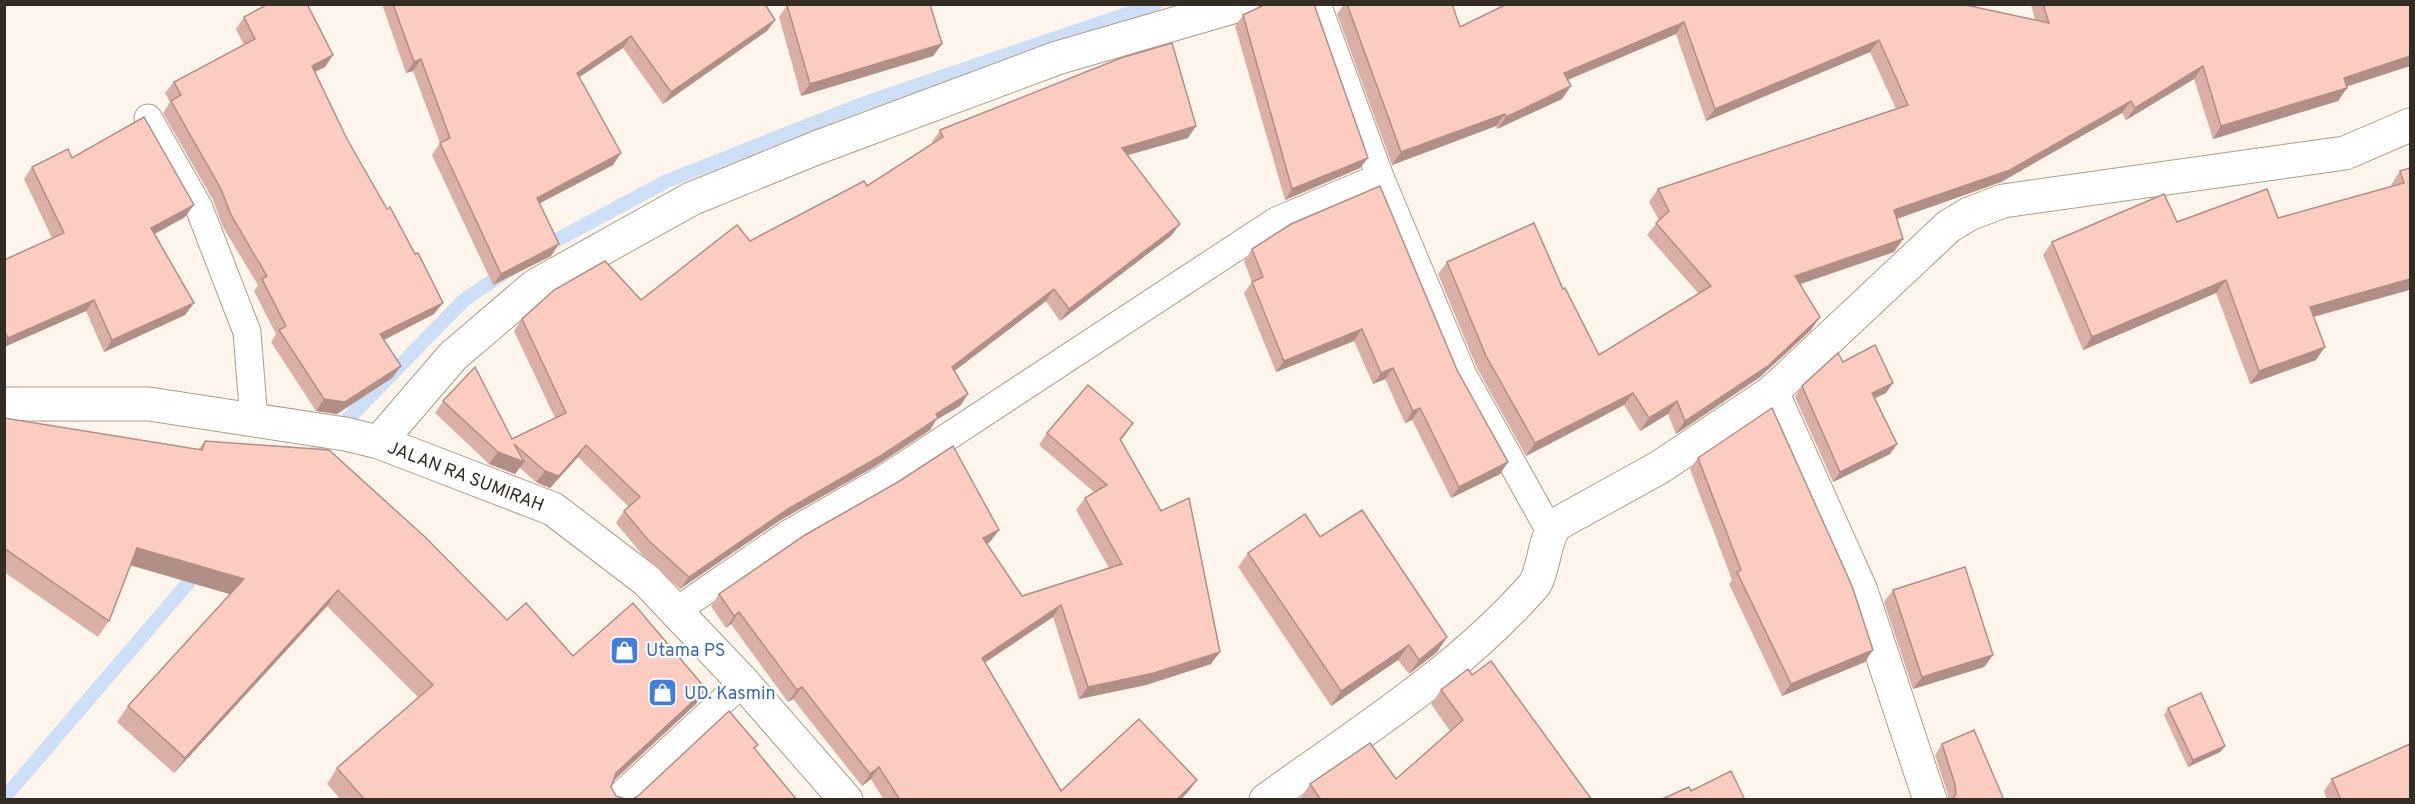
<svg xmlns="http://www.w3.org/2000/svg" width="2415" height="804" viewBox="0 0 2415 804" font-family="Overpass,sans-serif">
<rect width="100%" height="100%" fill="#fdf5ec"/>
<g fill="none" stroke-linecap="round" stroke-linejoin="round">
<g stroke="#cddef7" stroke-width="14">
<path d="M540,249L667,181L865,103L1156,4"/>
<path d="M306,462L464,300L507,271"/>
<path d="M4,798L200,569"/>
</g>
<defs>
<g id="lane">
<path d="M1317,4L1380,177L1463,375L1551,533"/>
<path d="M148,118L199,208L247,332L254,421"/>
<path d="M676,611L788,534L882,480L1276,221L1380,177"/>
<path d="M616,800L743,682"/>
</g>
<g id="street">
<path d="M1772,392L1861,591L1930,800"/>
<path d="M379,442L453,356L535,286L691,199L816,148L1057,58L1243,4"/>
<path d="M1266,800C1360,732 1458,672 1535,584C1545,566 1544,537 1557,524L1660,467L1772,392L1949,226L1969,214L2003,201L2345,153L2410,125"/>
</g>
<path id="secondary" d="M4,404H149L345,434L379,442L553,509L646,580L743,682L846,800"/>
</defs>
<use href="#lane" stroke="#ae9d88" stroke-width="29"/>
<use href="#street" stroke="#ae9d88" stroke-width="35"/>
<use href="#secondary" stroke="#ae9d88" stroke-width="35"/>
<use href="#lane" stroke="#fff" stroke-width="27"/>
<use href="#street" stroke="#fff" stroke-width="33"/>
<use href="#secondary" stroke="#fff" stroke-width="33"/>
</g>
<g fill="#daafa5">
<path d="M382,4H765L775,20L767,31L663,104L623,48L579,77L613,165L539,203L551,256L493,285L432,155L440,143L413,71L406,73Z"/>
<path d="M1344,4H1452L1460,27L1507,4L2035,20L2031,4H2410V66L2346,87L2338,101L2213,139L2194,79L2126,120L2122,113L2001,182L1897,219L1903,239L1894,252L1799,284L1811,330L1760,377L1676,434L1668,414L1640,431L1624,405L1526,456L1477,368L1438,274L1447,262L1563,289L1599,355L1699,294L1647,235L1659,220L1649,202L1658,189L1896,109L1870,52L1706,121L1676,34L1568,80L1562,99L1497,129L1496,126L1392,165L1337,14Z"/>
<path d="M787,5L942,44L933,56L801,96L779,17Z"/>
<path d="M1243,15L1368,158L1360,168L1285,200L1235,26Z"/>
<path d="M244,17L333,55L325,67L315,72L347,139L434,314L384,340L392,378L337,414L316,411L271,342L276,334L254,291L258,285L223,227L213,200L163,113L170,102L165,93L174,82L244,45L236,29Z"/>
<path d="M940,130L1188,138L1128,155L1171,236L1060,321L1046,301L954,371L968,394L960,406L936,420L930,430L874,467L779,521L680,589L641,553L616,523L624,511L629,507L578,457L550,488L536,482L520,468L515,474L489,464L435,413L443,401L512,439L555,418L514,331L522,319L641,300L750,241L867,186L933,143L932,142Z"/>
<path d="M72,158L185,217L155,234L194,303L185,315L104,352L86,311L4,347V260L52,238L24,179L32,167Z"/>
<path d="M2410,168L2409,290L2314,317L2316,360L2250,384L2216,293L2083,350L2043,255L2052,242L2177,222L2278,218L2392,186L2391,185L2400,171Z"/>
<path d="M1252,249L1457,370L1508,462L1500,474L1451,498L1412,420L1405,423L1385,379L1373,384L1354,341L1276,372L1244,293L1252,282L1244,261Z"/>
<path d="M1843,362L1886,393L1875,398L1897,444L1890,454L1833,482L1795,397L1802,386Z"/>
<path d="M4,418L198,450L205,441L507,620L573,656L706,689L695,705L614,781L611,787L616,796L628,800H341L327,784L337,768L418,697L327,606L174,773L117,722L128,706L230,594L131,565L109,621L98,637L4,572Z"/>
<path d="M1133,423L1120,440L1211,664L1146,685L1079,699L1053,617L985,663L1061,791L1188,792L1180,800H884L871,779L862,786L793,699L788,702L731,624L726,628L711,606L719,594L990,542L987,544L1022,596L1109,568L1076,510L1085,498L1094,492L1039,445L1047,433Z"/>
<path d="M1698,458L1865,662L1782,696L1729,584L1732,580L1690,469Z"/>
<path d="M1320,537L1447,637L1437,652L1409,674L1398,660L1331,706L1238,567L1248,553Z"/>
<path d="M1893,590L1993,655L1984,667L1913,689L1884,602Z"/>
<path d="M1472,675L1592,800H1301L1300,799L1310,784L1396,779L1450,731L1431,704L1441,690Z"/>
<path d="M2168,708L2225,746L2220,752L2188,767L2164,715Z"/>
<path d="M1942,744L2004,800H1948V795L1935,755Z"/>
<path d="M2332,779L2410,800H2327L2324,791Z"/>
</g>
<g fill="#b18f86">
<path d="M775,20L767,31L663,104L671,92Z"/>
<path d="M1684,22L1676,34L1555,85L1564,73Z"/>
<path d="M631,36L623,48L569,84L577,73Z"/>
<path d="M1879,40L1870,52L1706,121L1715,109Z"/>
<path d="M942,44L933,56L801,96L810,84Z"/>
<path d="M333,55L325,67L304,77L312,66Z"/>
<path d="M2410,56V66L2335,90L2344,78Z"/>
<path d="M421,59L413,71L406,73L414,62Z"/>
<path d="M2203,66L2194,79L2126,120L2135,108Z"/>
<path d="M1571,86L1562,99L1497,129L1506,117Z"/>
<path d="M2347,88L2338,101L2213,139L2221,126Z"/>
<path d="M2131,101L2122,113L2001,182L1885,223L1894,210Z"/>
<path d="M1505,114L1496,126L1392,165L1401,152Z"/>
<path d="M1196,126L1188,138L1114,159L1122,148Z"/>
<path d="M621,153L613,165L529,209L537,198Z"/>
<path d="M1368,158L1360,168L1285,200L1292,189Z"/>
<path d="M194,205L185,217L143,240L151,228Z"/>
<path d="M1180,224L1171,236L1060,321L1069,309Z"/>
<path d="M1903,239L1894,252L1786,289L1795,276Z"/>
<path d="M559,244L551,256L493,285L501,274Z"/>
<path d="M2410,279V288L2409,290L2301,320L2310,307Z"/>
<path d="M2226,280L2216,293L2083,350L2092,337Z"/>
<path d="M1054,289L1046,301L944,379L952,367Z"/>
<path d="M94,300L86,311L4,347V343L8,338Z"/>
<path d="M194,303L185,315L104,352L112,340Z"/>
<path d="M443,303L434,314L372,346L380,334Z"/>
<path d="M1820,317L1811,330L1760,377L1676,434L1685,421Z"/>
<path d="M1362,329L1354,341L1276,372L1284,361Z"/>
<path d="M2325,347L2316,360L2250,384L2259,371Z"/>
<path d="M401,366L392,378L337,414L316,411L324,399Z"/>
<path d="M1393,368L1385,379L1373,384L1381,373Z"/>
<path d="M1893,383L1886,393L1865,403L1872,393Z"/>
<path d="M1633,393L1624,405L1526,456L1535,443Z"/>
<path d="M968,394L960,406L936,420L930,430L874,467L779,521L680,589L689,577L788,509L936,414Z"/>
<path d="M1677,401L1668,414L1640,431L1649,418Z"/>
<path d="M1420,408L1412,420L1405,423L1413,411Z"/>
<path d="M1133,423L1125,435L1111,451L1120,439Z"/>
<path d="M1897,444L1890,454L1833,482L1840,472Z"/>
<path d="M586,445L578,457L550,488L536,482L545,471Z"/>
<path d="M498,452L524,462L515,474L489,464Z"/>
<path d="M1508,462L1500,474L1451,498L1459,487Z"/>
<path d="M999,530L990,542L974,550L983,538Z"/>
<path d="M137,548L244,579L233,595L126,564Z"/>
<path d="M338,590L327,606L174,773L185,758Z"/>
<path d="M1061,605L1053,617L973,670L982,658Z"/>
<path d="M739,612L731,624L726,628L734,616Z"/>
<path d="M1447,637L1437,652L1409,674L1419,660Z"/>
<path d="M1409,645L1398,660L1331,706L1341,691Z"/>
<path d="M1873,650L1865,662L1782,696L1791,684Z"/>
<path d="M1220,652L1211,664L1146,685L1079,699L1088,687Z"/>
<path d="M1993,655L1984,667L1913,689L1922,677Z"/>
<path d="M802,687L793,699L788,702L797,690Z"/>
<path d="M706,689L695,705L605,788L616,773Z"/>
<path d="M2225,746L2220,752L2188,767L2193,760Z"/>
<path d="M879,767L871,779L862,786L870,774Z"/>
<path d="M1197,780L1188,792L1180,800H1176Z"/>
</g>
<g fill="#fdccc0" stroke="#b18f86" stroke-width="1.5">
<path d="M268,4H307L333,55L312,66L347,139L387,209L390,207L415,254L418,253L443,303L380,334L401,366L345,402L324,399L279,330L286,326L262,279L267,276L231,215L221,189L171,101L181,95L174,82L255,39L244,17Z"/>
<path d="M393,4H765L775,20L671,92L631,36L577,73L621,153L537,198L559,244L501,274L440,143L450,138L421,59L414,62Z"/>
<path d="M789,4H930L942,44L810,84L787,5Z"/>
<path d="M1266,4H1314L1368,158L1292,189L1243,15Z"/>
<path d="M1347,4H1452L1460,27L1507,4H1961L2049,23L2043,4H2410V56L2344,78L2347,88L2221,126L2203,66L2135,108L2131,101L2010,170L1894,210L1903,239L1795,276L1820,317L1769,365L1685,421L1677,401L1649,418L1633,393L1535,443L1486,356L1447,262L1534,223L1563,289L1565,288L1599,355L1711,286L1656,223L1669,211L1658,189L1908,105L1879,40L1715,109L1684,22L1564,73L1571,86L1506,117L1505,114L1401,152Z"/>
<path d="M1172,43L1196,126L1122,148L1180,224L1069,309L1054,289L952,367L968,394L936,414L938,418L882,455L788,509L689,577L649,541L624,511L640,497L586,445L559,476L545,471L514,444L524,462L498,452L443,401L475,367L512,439L566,413L522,319L554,290L605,261L641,300L737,225L750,241L864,181L867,186L943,137L940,130L1121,58Z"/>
<path d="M144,117L194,205L151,228L194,303L112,340L94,300L8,338L4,330V260L64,233L32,167L68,149L72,158Z"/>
<path d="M2410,168V279L2310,307L2325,347L2259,371L2226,280L2092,337L2052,242L2164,194L2177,222L2267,189L2278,218L2404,183L2400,171Z"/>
<path d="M1380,186L1457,370L1508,462L1459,487L1420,408L1413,411L1393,368L1381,373L1362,329L1284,361L1252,282L1263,277L1252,249L1291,224Z"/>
<path d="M1875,345L1893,383L1872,393L1897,444L1840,472L1802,386L1838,353L1843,362Z"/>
<path d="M1088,385L1133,423L1120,439L1161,511L1189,498L1220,652L1154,673L1088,687L1061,605L982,658L1061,791L1139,719L1197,780L1176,800H900L879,767L870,774L802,687L797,690L739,612L734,616L719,594L805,535L898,482L953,446L999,530L983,538L1022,596L1122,564L1085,498L1107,485L1047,433Z"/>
<path d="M1772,408L1852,586L1873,650L1791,684L1737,572L1741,570L1698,458Z"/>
<path d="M4,418L202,450L205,441L329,450L425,537L507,620L526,603L573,656L633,603L706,689L616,773L611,787L616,796L628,800H365L337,768L433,685L338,590L185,758L128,706L244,579L137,548L109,621L4,548Z"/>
<path d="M1362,510L1447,637L1419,660L1409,645L1341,691L1248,553L1305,514L1320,537Z"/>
<path d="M1965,567L1993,655L1922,677L1893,590Z"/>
<path d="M1491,661L1592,800H1321L1310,784L1370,743L1396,779L1463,720L1441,690L1468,669L1472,675Z"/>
<path d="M2201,693L2225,746L2193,760L2168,708Z"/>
<path d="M729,711L758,745L754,748L797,800H631L638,796Z"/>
<path d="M1974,730L2004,800H1952L1956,794L1955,784L1942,744Z"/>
<path d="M2410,744V800H2341L2332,779Z"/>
<path d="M1731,771L1745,800H1660L1689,787L1691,791Z"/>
</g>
<defs>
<symbol id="shop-square" viewBox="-11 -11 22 22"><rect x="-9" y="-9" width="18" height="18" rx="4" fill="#3f7fe0" stroke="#fff"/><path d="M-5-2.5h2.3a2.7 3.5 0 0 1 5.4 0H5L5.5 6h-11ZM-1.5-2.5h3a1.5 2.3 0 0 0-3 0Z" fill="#fff"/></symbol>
</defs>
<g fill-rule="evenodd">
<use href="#shop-square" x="608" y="634" width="33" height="33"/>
<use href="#shop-square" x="646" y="676" width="33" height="33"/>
</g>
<g text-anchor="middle" stroke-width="4.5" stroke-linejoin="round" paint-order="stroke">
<g font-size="18" fill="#332c23" stroke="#fff">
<text transform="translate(466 476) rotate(21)" y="6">JALAN RA SUMIRAH</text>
</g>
<g font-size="18" fill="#366cbe" stroke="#fff" text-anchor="start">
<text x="646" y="656">Utama PS</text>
<text x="684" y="699">UD. Kasmin</text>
</g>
</g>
<rect width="2415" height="804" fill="none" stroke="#332c23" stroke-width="12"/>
</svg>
